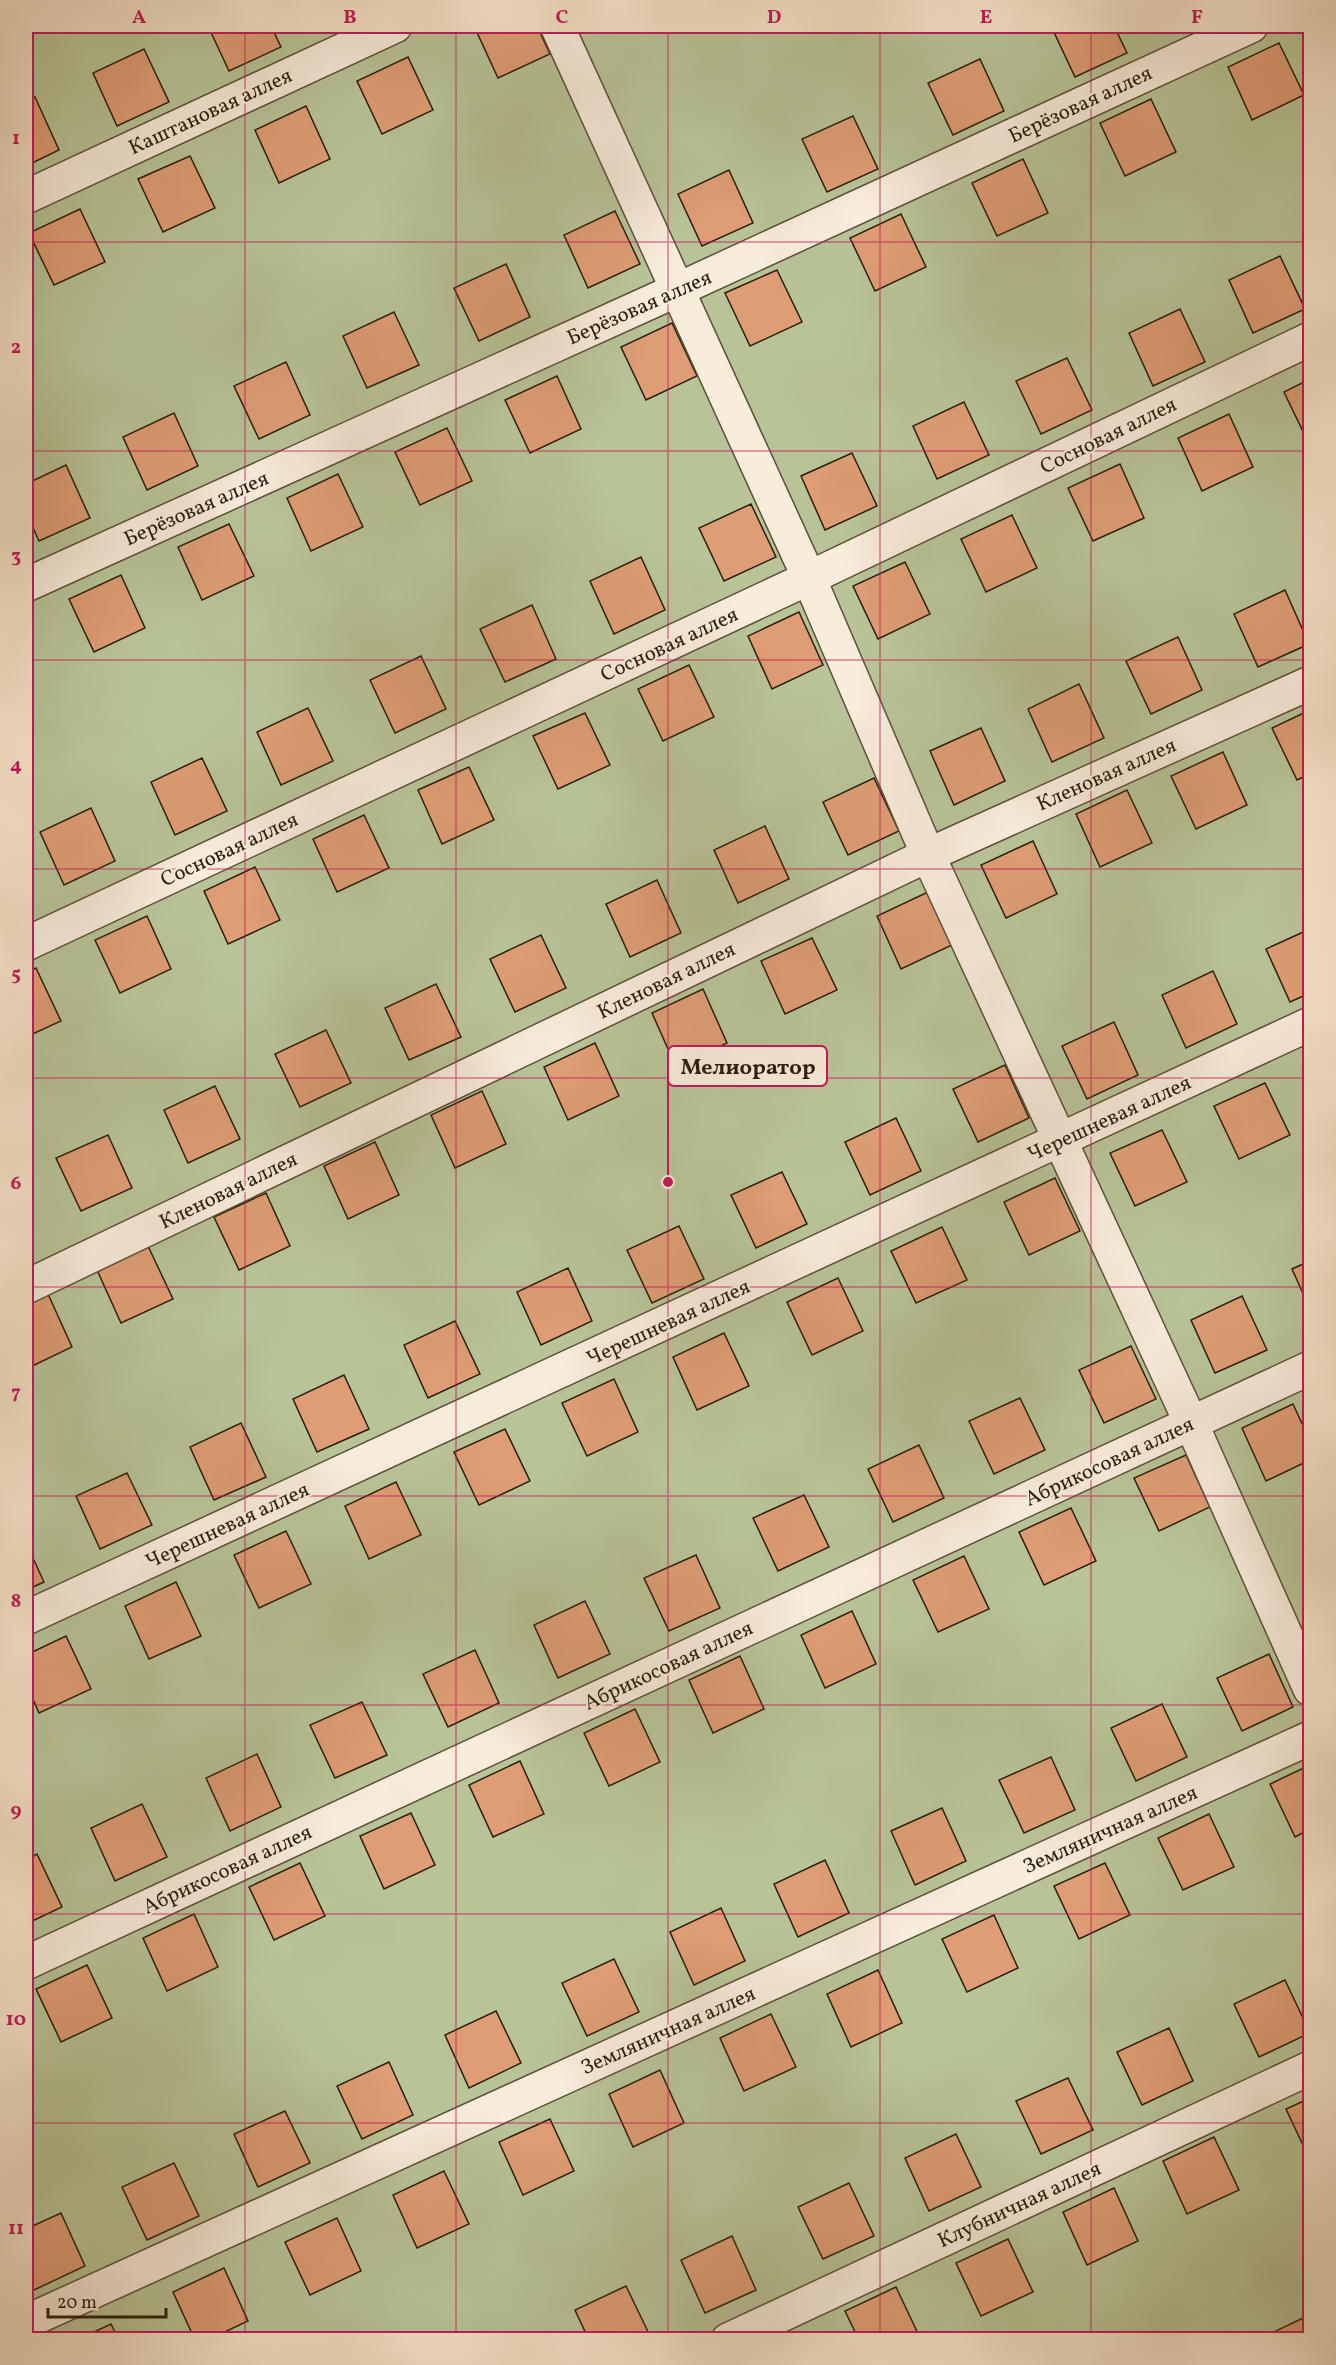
<svg xmlns="http://www.w3.org/2000/svg" width="1336" height="2365" viewBox="0 0 1336 2365" font-family="Vollkorn,serif">
<rect width="100%" height="100%" fill="#f5e2c8"/>
<filter id="stains"><feTurbulence type="fractalNoise" baseFrequency=".00333" numOctaves="4"/><feColorMatrix values="0 0 0 0 .2 0 0 0 0 .09 0 0 0 0 .02 0 0 0 .5 -.17"/></filter>
<radialGradient id="worn" r=".72"><stop offset=".6" stop-color="#630" stop-opacity="0"/><stop offset="1" stop-color="#630" stop-opacity=".3"/></radialGradient>
<rect fill="#b8c498" stroke="#717051" stroke-width="1.5" x="26" y="26" width="1284" height="2313"/>
<g fill="#de9d74" stroke="#2a1d0a" stroke-width="1.5">
<path d="M208,26H271L281,47L229,71Z"/>
<path d="M474,26H537L550,54L498,78Z"/>
<path d="M1051,26H1114L1127,53L1075,77Z"/>
<path d="M1279,43L1304,95L1252,120L1228,67Z"/>
<path d="M144,49L169,102L117,126L93,73Z"/>
<path d="M408,57L433,110L382,134L357,81Z"/>
<path d="M980,59L1004,111L953,135L928,83Z"/>
<path d="M35,97L59,150L26,166V101Z"/>
<path d="M1151,99L1176,152L1125,176L1100,123Z"/>
<path d="M306,106L330,159L279,183L255,130Z"/>
<path d="M853,116L878,169L827,192L802,139Z"/>
<path d="M190,156L215,208L163,232L138,179Z"/>
<path d="M1023,159L1048,213L997,236L972,183Z"/>
<path d="M729,170L753,223L702,246L678,194Z"/>
<path d="M80,209L105,262L54,285L29,233Z"/>
<path d="M615,211L640,264L588,288L564,235Z"/>
<path d="M901,214L926,267L875,291L850,238Z"/>
<path d="M1280,256L1305,309L1253,333L1229,280Z"/>
<path d="M506,264L530,317L479,341L454,288Z"/>
<path d="M777,270L802,322L750,346L725,293Z"/>
<path d="M1180,309L1205,362L1153,386L1129,333Z"/>
<path d="M394,312L419,365L367,388L343,336Z"/>
<path d="M672,323L697,376L646,400L621,347Z"/>
<path d="M1067,358L1092,410L1041,434L1016,381Z"/>
<path d="M286,362L310,415L259,439L234,386Z"/>
<path d="M557,376L581,429L530,453L505,400Z"/>
<path d="M1310,379V444H1309L1284,392Z"/>
<path d="M964,402L989,455L937,479L913,426Z"/>
<path d="M174,413L198,466L147,490L123,437Z"/>
<path d="M1229,414L1253,467L1202,491L1178,438Z"/>
<path d="M447,428L472,481L420,505L395,452Z"/>
<path d="M852,453L877,506L825,530L801,476Z"/>
<path d="M1120,464L1144,518L1093,541L1068,488Z"/>
<path d="M66,465L90,518L39,541L26,512V484Z"/>
<path d="M338,474L363,527L311,551L287,498Z"/>
<path d="M751,504L776,557L724,581L699,528Z"/>
<path d="M1012,515L1037,568L986,592L961,539Z"/>
<path d="M229,524L254,576L202,600L178,547Z"/>
<path d="M641,557L665,610L614,634L590,581Z"/>
<path d="M905,562L930,614L878,639L853,586Z"/>
<path d="M121,575L145,628L94,652L69,599Z"/>
<path d="M1285,590L1309,644L1258,667L1234,614Z"/>
<path d="M532,605L556,659L505,682L480,629Z"/>
<path d="M799,612L823,665L772,689L748,636Z"/>
<path d="M1178,637L1202,690L1151,714L1126,661Z"/>
<path d="M421,656L446,709L395,733L370,680Z"/>
<path d="M689,665L714,717L663,741L638,689Z"/>
<path d="M1079,684L1104,738L1052,762L1028,709Z"/>
<path d="M308,708L333,761L281,785L257,732Z"/>
<path d="M1310,710V774L1297,780L1272,728Z"/>
<path d="M585,713L610,765L558,789L533,736Z"/>
<path d="M981,728L1005,781L954,805L930,751Z"/>
<path d="M1223,752L1247,805L1196,829L1171,776Z"/>
<path d="M202,758L227,811L175,835L151,782Z"/>
<path d="M469,767L494,820L442,844L418,790Z"/>
<path d="M874,778L899,831L848,855L823,802Z"/>
<path d="M1127,790L1152,843L1100,867L1076,814Z"/>
<path d="M91,808L115,861L64,885L40,832Z"/>
<path d="M364,815L389,868L337,892L313,839Z"/>
<path d="M765,826L789,879L738,903L714,850Z"/>
<path d="M1033,841L1057,894L1006,918L981,865Z"/>
<path d="M255,867L280,920L228,944L204,891Z"/>
<path d="M657,880L681,933L630,957L606,904Z"/>
<path d="M928,892L952,945L901,969L877,916Z"/>
<path d="M147,916L171,969L120,993L95,940Z"/>
<path d="M1310,929V993L1290,1002L1266,949Z"/>
<path d="M541,935L566,988L515,1012L490,959Z"/>
<path d="M812,938L837,990L785,1014L761,961Z"/>
<path d="M36,968L61,1021L26,1037V973Z"/>
<path d="M1213,971L1237,1024L1186,1048L1162,995Z"/>
<path d="M436,984L461,1037L409,1060L385,1008Z"/>
<path d="M703,989L727,1043L676,1067L652,1013Z"/>
<path d="M1114,1022L1138,1075L1087,1099L1062,1046Z"/>
<path d="M326,1030L351,1083L300,1107L275,1054Z"/>
<path d="M595,1043L619,1096L568,1120L544,1067Z"/>
<path d="M1005,1065L1029,1118L978,1142L953,1089Z"/>
<path d="M1265,1083L1290,1135L1239,1159L1214,1106Z"/>
<path d="M215,1086L240,1139L188,1163L164,1110Z"/>
<path d="M482,1091L506,1144L455,1168L431,1115Z"/>
<path d="M896,1118L921,1171L870,1195L845,1142Z"/>
<path d="M1162,1130L1187,1182L1135,1206L1110,1153Z"/>
<path d="M108,1135L132,1188L81,1211L56,1158Z"/>
<path d="M375,1142L399,1195L348,1219L324,1166Z"/>
<path d="M782,1172L807,1224L756,1248L731,1195Z"/>
<path d="M1055,1178L1080,1231L1029,1255L1004,1202Z"/>
<path d="M266,1193L290,1246L239,1270L214,1217Z"/>
<path d="M679,1226L704,1279L652,1303L627,1250Z"/>
<path d="M942,1227L967,1280L916,1303L891,1251Z"/>
<path d="M148,1246L173,1299L121,1323L97,1270Z"/>
<path d="M1310,1261V1309L1292,1269Z"/>
<path d="M568,1268L592,1321L541,1345L517,1292Z"/>
<path d="M838,1278L863,1331L812,1355L787,1302Z"/>
<path d="M48,1294L72,1347L26,1369V1304Z"/>
<path d="M1242,1296L1267,1350L1215,1373L1191,1320Z"/>
<path d="M455,1321L480,1374L428,1398L404,1345Z"/>
<path d="M724,1333L749,1386L697,1410L673,1357Z"/>
<path d="M1131,1346L1156,1399L1104,1423L1079,1370Z"/>
<path d="M344,1375L369,1429L317,1452L293,1399Z"/>
<path d="M614,1379L638,1432L587,1456L562,1403Z"/>
<path d="M1020,1398L1045,1450L994,1474L969,1421Z"/>
<path d="M1293,1404L1310,1441V1460L1266,1481L1242,1428Z"/>
<path d="M241,1423L266,1477L214,1500L190,1447Z"/>
<path d="M505,1429L530,1481L479,1505L454,1452Z"/>
<path d="M919,1445L944,1498L893,1522L868,1469Z"/>
<path d="M1186,1455L1210,1507L1159,1531L1134,1478Z"/>
<path d="M127,1473L152,1525L100,1549L76,1496Z"/>
<path d="M396,1482L421,1535L369,1559L345,1506Z"/>
<path d="M804,1495L829,1547L778,1571L753,1518Z"/>
<path d="M1071,1508L1096,1561L1044,1585L1019,1532Z"/>
<path d="M286,1531L311,1584L259,1608L234,1555Z"/>
<path d="M26,1543L44,1582L26,1590Z"/>
<path d="M696,1555L720,1608L669,1631L644,1578Z"/>
<path d="M964,1556L989,1609L938,1632L913,1580Z"/>
<path d="M176,1582L201,1636L149,1659L125,1606Z"/>
<path d="M585,1601L610,1654L558,1678L534,1625Z"/>
<path d="M852,1611L876,1664L825,1688L801,1635Z"/>
<path d="M66,1636L91,1689L39,1713L26,1683V1655Z"/>
<path d="M475,1650L499,1703L448,1727L423,1674Z"/>
<path d="M1269,1654L1293,1707L1242,1731L1217,1678Z"/>
<path d="M740,1656L764,1709L713,1733L689,1680Z"/>
<path d="M362,1702L387,1755L335,1778L310,1725Z"/>
<path d="M1162,1704L1187,1757L1136,1781L1111,1728Z"/>
<path d="M635,1709L660,1762L609,1786L584,1733Z"/>
<path d="M257,1754L281,1807L230,1831L206,1778Z"/>
<path d="M1051,1757L1075,1810L1024,1833L999,1780Z"/>
<path d="M520,1761L544,1814L493,1837L469,1785Z"/>
<path d="M1310,1765V1829L1295,1837L1270,1784Z"/>
<path d="M142,1804L167,1857L115,1881L91,1828Z"/>
<path d="M942,1808L966,1861L915,1885L891,1831Z"/>
<path d="M411,1813L435,1865L384,1889L360,1836Z"/>
<path d="M1209,1814L1234,1867L1183,1890L1158,1838Z"/>
<path d="M37,1854L62,1907L26,1924V1860Z"/>
<path d="M825,1860L849,1913L798,1937L774,1884Z"/>
<path d="M300,1863L325,1916L274,1940L249,1887Z"/>
<path d="M1105,1863L1130,1915L1079,1939L1054,1886Z"/>
<path d="M721,1908L745,1961L694,1985L670,1932Z"/>
<path d="M194,1914L218,1967L167,1991L143,1938Z"/>
<path d="M994,1915L1018,1968L967,1992L942,1939Z"/>
<path d="M614,1959L639,2012L587,2036L562,1983Z"/>
<path d="M87,1965L112,2018L61,2042L36,1989Z"/>
<path d="M878,1970L902,2023L851,2047L827,1994Z"/>
<path d="M1285,1980L1310,2033L1259,2057L1234,2004Z"/>
<path d="M496,2011L521,2063L469,2088L445,2035Z"/>
<path d="M771,2014L796,2067L744,2091L720,2038Z"/>
<path d="M1169,2028L1193,2081L1142,2105L1117,2052Z"/>
<path d="M389,2062L413,2115L362,2139L337,2086Z"/>
<path d="M660,2070L684,2123L633,2147L609,2094Z"/>
<path d="M1068,2078L1093,2130L1041,2154L1016,2101Z"/>
<path d="M1310,2098V2160L1286,2109Z"/>
<path d="M285,2111L310,2163L258,2187L234,2134Z"/>
<path d="M550,2119L574,2171L523,2195L499,2142Z"/>
<path d="M956,2134L981,2187L929,2211L905,2158Z"/>
<path d="M1214,2137L1239,2190L1187,2214L1163,2161Z"/>
<path d="M174,2163L199,2216L147,2240L122,2187Z"/>
<path d="M444,2171L469,2224L417,2248L393,2195Z"/>
<path d="M849,2183L874,2236L823,2259L798,2207Z"/>
<path d="M1114,2188L1138,2241L1087,2265L1063,2212Z"/>
<path d="M61,2213L85,2266L34,2290L26,2271V2229Z"/>
<path d="M337,2218L361,2271L310,2295L285,2242Z"/>
<path d="M732,2236L756,2290L705,2313L681,2260Z"/>
<path d="M1008,2239L1033,2292L981,2316L956,2263Z"/>
<path d="M224,2268L248,2321L208,2340H195L173,2292Z"/>
<path d="M626,2286L651,2338L589,2340L575,2310Z"/>
<path d="M896,2287L921,2340H859L845,2311Z"/>
<path d="M1303,2318L1310,2333V2340H1257Z"/>
<path d="M111,2324L119,2340H77Z"/>
</g>
<g fill="none" stroke-linecap="round" stroke-linejoin="round">
<defs>
<g id="minor">
<path d="M557,26L809,578L928,855L1191,1423L1310,1689"/>
<path d="M26,197L395,26"/>
<path d="M26,585L677,290L1251,26"/>
<path d="M26,944L809,578L1310,339"/>
<path d="M26,1287L928,855L1310,683"/>
<path d="M26,1618L1310,1024"/>
<path d="M26,1963L1310,1368"/>
<path d="M26,2322L1310,1738"/>
<path d="M728,2340L1310,2068"/>
</g>
</defs>
<use href="#minor" stroke="#5d4e3a" stroke-width="36"/>
<use href="#minor" stroke="#f8ecdb" stroke-width="33"/>
</g>
<path fill="none" stroke="#c2185b" stroke-width="1.5" stroke-opacity="0.55" d="M245,26V2340M456,26V2340M668,26V2340M880,26V2340M1091,26V2340M26,242H1310M26,451H1310M26,660H1310M26,869H1310M26,1078H1310M26,1287H1310M26,1496H1310M26,1705H1310M26,1914H1310M26,2123H1310"/>
<g text-anchor="middle" stroke-width="4.5" stroke-linejoin="round" paint-order="stroke">
<g font-size="21" fill="#2a1d0a" stroke="#f8ecdb">
<text transform="translate(1080 104) rotate(-25)" y="7">Берёзовая аллея</text>
<text transform="translate(210 111) rotate(-25)" y="7">Каштановая аллея</text>
<text transform="translate(639 307) rotate(-24)" y="7">Берёзовая аллея</text>
<text transform="translate(1108 435) rotate(-26)" y="7">Сосновая аллея</text>
<text transform="translate(196 508) rotate(-24)" y="7">Берёзовая аллея</text>
<text transform="translate(669 644) rotate(-25)" y="7">Сосновая аллея</text>
<text transform="translate(1106 774) rotate(-24)" y="7">Кленовая аллея</text>
<text transform="translate(229 849) rotate(-25)" y="7">Сосновая аллея</text>
<text transform="translate(666 980) rotate(-26)" y="7">Кленовая аллея</text>
<text transform="translate(1109 1118) rotate(-25)" y="7">Черешневая аллея</text>
<text transform="translate(228 1190) rotate(-26)" y="7">Кленовая аллея</text>
<text transform="translate(668 1322) rotate(-25)" y="7">Черешневая аллея</text>
<text transform="translate(1109 1461) rotate(-25)" y="7">Абрикосовая аллея</text>
<text transform="translate(227 1525) rotate(-25)" y="7">Черешневая аллея</text>
<text transform="translate(668 1665) rotate(-25)" y="7">Абрикосовая аллея</text>
<text transform="translate(1110 1829) rotate(-24)" y="7">Земляничная аллея</text>
<text transform="translate(227 1869) rotate(-25)" y="7">Абрикосовая аллея</text>
<text transform="translate(668 2030) rotate(-24)" y="7">Земляничная аллея</text>
<text transform="translate(1019 2204) rotate(-25)" y="7">Клубничная аллея</text>
</g>
</g>
<path fill="none" stroke="#c2185b" stroke-width="2" d="M668 1182L668 1066"/>
<circle fill="#c2185b" stroke="#f8ecdb" stroke-width="2" cx="668" cy="1182" r="6"/>
<rect fill="#f8ecdb" stroke="#c2185b" stroke-width="2" x="668" y="1046" width="159" height="40" rx="6"/>
<g font-size="22" text-anchor="middle" font-weight="bold" fill="#2a1d0a">
<text x="748" y="1074">Мелиоратор</text>
</g>
<rect width="1336" height="2365" fill="none" stroke="#f5e2c8" stroke-width="66"/>
<path d="M48 2308v9h118v-9" fill="none" stroke="#2a1d0a" stroke-width="3"/>
<text x="57" y="2308" font-size="18" fill="#2a1d0a" stroke="#f8ecdb" stroke-width="4.5" paint-order="stroke">20 m</text>
<rect x="33" y="33" width="1270" height="2299" fill="none" stroke="#c2185b" stroke-width="2"/>
<g font-size="20" text-anchor="middle" font-weight="bold" fill="#c2185b">
<text x="139" y="23">A</text>
<text x="350" y="23">B</text>
<text x="562" y="23">C</text>
<text x="774" y="23">D</text>
<text x="986" y="23">E</text>
<text x="1197" y="23">F</text>
<text x="16" y="144">1</text>
<text x="16" y="353">2</text>
<text x="16" y="562">3</text>
<text x="16" y="771">4</text>
<text x="16" y="980">5</text>
<text x="16" y="1189">6</text>
<text x="16" y="1398">7</text>
<text x="16" y="1607">8</text>
<text x="16" y="1816">9</text>
<text x="16" y="2025">10</text>
<text x="16" y="2234">11</text>
</g>
<rect width="100%" height="100%" filter="url(#stains)"/>
<rect width="100%" height="100%" fill="url(#worn)"/>
</svg>
